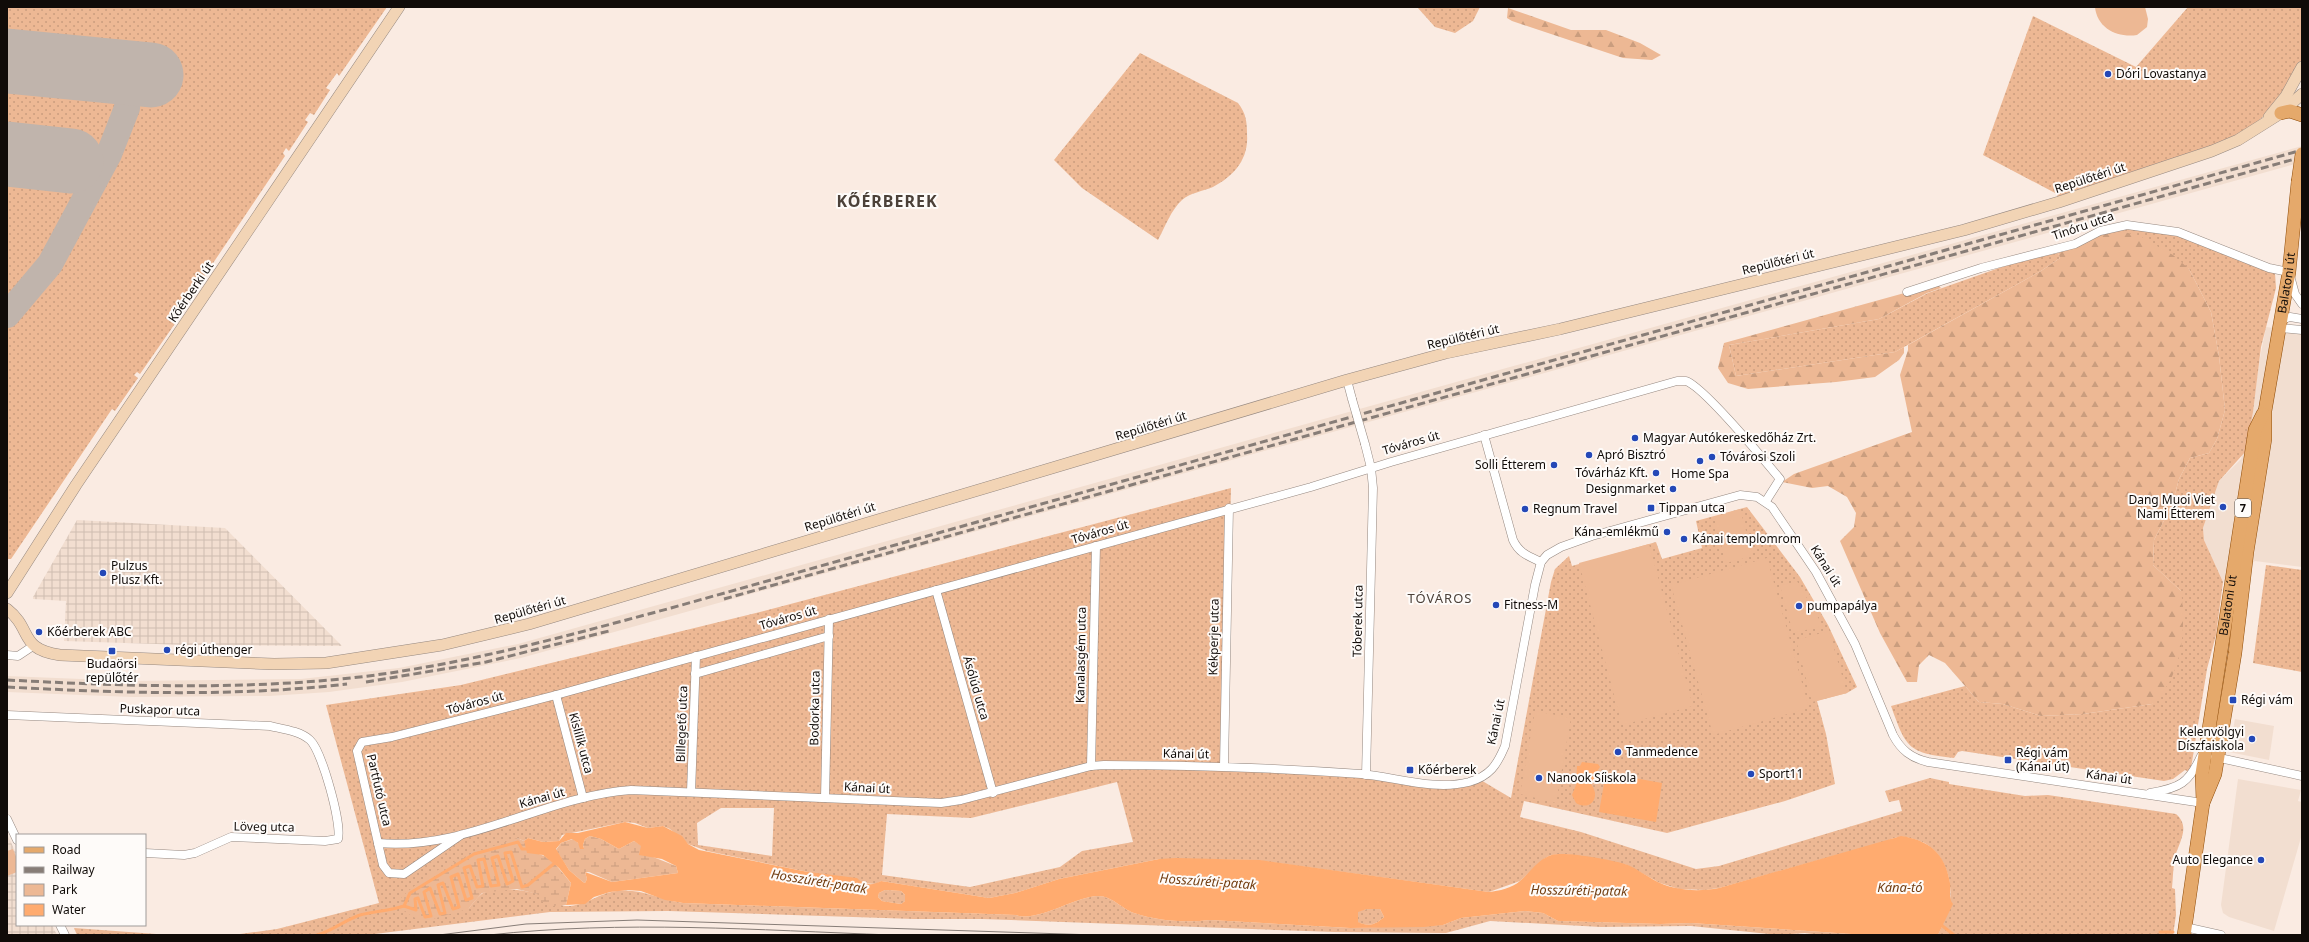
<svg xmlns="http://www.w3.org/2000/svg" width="2309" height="942" viewBox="0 0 2309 942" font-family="'Noto Sans',sans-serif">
<defs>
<pattern id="industrial-grid" width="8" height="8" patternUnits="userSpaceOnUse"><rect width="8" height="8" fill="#f2ded0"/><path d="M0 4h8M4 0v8" fill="none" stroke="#cebdb1"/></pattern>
<pattern id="green-dots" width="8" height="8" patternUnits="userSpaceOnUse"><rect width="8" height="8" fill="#edb894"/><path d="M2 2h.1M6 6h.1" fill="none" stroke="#ca9d7e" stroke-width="1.8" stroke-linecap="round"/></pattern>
<pattern id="forest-firs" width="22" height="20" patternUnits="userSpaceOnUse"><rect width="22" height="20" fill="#edb894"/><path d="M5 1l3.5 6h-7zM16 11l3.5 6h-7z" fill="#ca9d7e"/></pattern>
<pattern id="wetland-marsh" width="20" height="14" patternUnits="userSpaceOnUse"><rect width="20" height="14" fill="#edb894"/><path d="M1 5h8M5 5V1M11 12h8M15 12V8" fill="none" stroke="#ca9d7e"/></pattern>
</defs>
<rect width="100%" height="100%" fill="#faebe2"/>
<g fill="#f2ded0">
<path d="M2302,146V162L521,658L402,682L329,692L269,696L132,697L7,692V676L131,681L301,679L399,668L518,644Z"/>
<path d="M2266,327L2302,332V567L2255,561L2223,582L2204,540L2203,528L2219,481L2241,459L2252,418L2259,363Z"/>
<path d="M2235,719L2274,726L2269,760L2229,752Z"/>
<path d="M2238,779L2301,790L2298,801L2302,802V834L2274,931L2229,917L2223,913L2221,905Z"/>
</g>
<g fill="url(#industrial-grid)">
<path d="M77,520L225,528L342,646L187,645L64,641L66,601L33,599V597Z"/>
<path d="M7,834L17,855V925H52L57,935H7Z"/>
</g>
<g fill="url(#green-dots)" fill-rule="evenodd">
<path d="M7,7H387L339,76L337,73L326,88L330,90L314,115L310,113L305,120L308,122L289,151L286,148L283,153L285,156L199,284L196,282L180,307L194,288L199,289L140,374L137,372L134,375L138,378L115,411L112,409L11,559H7Z"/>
<path d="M1417,7H1480L1473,21L1455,33L1435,27Z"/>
<path d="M2188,7H2302V60L2297,71L2269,111L2238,140L2059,202L2057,194L1983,155L2033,16L2136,67Z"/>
<path d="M1140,53L1238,103C1246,113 1247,122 1247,134C1249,159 1234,176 1213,187C1203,191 1190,193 1182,200C1171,210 1165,227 1158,240L1082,188L1054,160Z"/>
<path d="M2118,228L2168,231L2275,273L2276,288L2261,347L2253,412L2246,451L2219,481L2203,528L2204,540L2223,582L2216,635L2207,669L2191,768L2189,772L2185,770L2173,779L2164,781L1962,751L1958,752L1954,758C1908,753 1906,748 1891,706L1965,686L1979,702L2003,704L2041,716L2083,714L2152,704L2181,591L2153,565L2154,540L2172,505L2179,479L2190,458L2209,453L2217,439L2225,410L2219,356L2211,312L2189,269L2093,237Z"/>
<path d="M2058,253L2060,258L2041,271L1895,352L1736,376L1729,345L1879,319L1928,293L2016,262Z"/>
<path d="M1231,488L1224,766L1440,784L1479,779L1511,798L1551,582L1555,569L1569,556L1572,566L1656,542L1662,559L1702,548L1696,521L1747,507L1800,577L1828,625L1857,687L1847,693L1817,701L1826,734L1835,784L1785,801L1667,833L1524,801L1520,817L1581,832L1696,869L1719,866L1902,811L1899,800L1889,802L1885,791L1930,778L1949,782V784L2025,796L2048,795L2176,814C2191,827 2179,842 2175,857C2173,867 2173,878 2172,888L2175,889L2176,915L2173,935H1938C1943,924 1949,911 1950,900C1953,875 1941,847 1917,840C1906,836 1898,835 1887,841L1719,888L1704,890L1679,889L1660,883L1627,865L1565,854L1551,855L1545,858L1520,881L1489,892L1256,860L1159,859L1059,879L1015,893L989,898L881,881L876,884L861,883L707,851L688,844L670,829L663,826L648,828L635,823L625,822L562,835L559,841L543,842L528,838L524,841L517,838L468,909C472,905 478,896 483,893C496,887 527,889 540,895C547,898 557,905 565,906C585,907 598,893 617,891C641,888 660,900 683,903L1016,915C1037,923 1076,896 1098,896C1112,896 1122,909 1134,913C1157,921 1186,923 1210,920L1350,928L1443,925L1461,918L1525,911L1543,913L1558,921L1660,924L1691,923L1866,935H1819L1805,933L1779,935L1691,926L1601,927L1490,921L1446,933L1334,932L982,919H914L668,911L550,912L367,935H233L277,929L379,903L326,705L461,685L760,612ZM1117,782L1133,842L1082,851L1060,867L970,887L882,875L887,814L971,818ZM721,808H774L772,856L698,845L697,823Z"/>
<path d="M2266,565L2302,570V672L2253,663Z"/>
<path d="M885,890L901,891L905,895V901L901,904L882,901L878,897L879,893Z"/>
<path d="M1367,909H1380L1384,917C1375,925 1369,927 1357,922L1358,911Z"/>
<path d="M74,928L170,935H77Z"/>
</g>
<g fill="url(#forest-firs)">
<path d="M1508,8L1571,30H1606L1640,43L1661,55L1652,60L1623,58L1512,21L1507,18Z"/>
<path d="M2120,231L2140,236L2173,255L2189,269L2211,312L2219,356L2225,410L2217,439L2209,453L2190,458L2179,479L2172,505L2154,540L2153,565L2181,591C2185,621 2184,651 2171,679C2167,688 2158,696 2152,704L2083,714L2041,716L2003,704L1979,702L1945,663L1929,655L1919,665L1917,682H1907L1880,633L1840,541L1854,527L1856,513L1847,497L1828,486L1812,488L1782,482L1794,474L1912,432L1900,375L1908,350V345L2041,271L2060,258L2058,253L2093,237Z"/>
<path d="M1937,284L1941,288L1927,293L1879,319L1729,345L1736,376L1895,352L1904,347V353L1899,360L1875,377L1836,382L1748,389L1728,383L1718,368L1724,343Z"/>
</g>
<g fill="url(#wetland-marsh)">
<path d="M590,836L601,839L619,849L634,841L642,846L648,855L676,866L678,873L612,882L589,872H585L587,879L585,883L583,882L569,870L556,850L561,843L573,839L584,848L583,845L585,839Z"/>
<path d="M517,838L524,841C529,856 539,851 549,859C558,866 564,875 571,883L566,905L551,906L541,901L537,894L517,889L482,893L468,909L422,922L402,910L401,898C431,867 476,851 517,838Z"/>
</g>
<g fill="#edb894">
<path d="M2095,7H2145L2148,19L2147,27L2137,35C2117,38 2097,28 2095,7Z"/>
<path d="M1740,509L1753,556L1726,563L1714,517Z"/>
<path d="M1649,544L1693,706L1622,725L1579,563Z"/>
<path d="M1767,558L1809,708L1713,735L1671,585Z"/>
<path d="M1797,581L1823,626L1793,633L1780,586Z"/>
<path d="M1829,631L1847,693L1812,702L1796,640Z"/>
<path d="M1535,711L1571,718L1556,803L1520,794Z"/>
<path d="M13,849L17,859V872L7,876V851Z"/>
</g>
<g fill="#ffab6f" fill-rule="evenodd">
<path d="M1582,762L1598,764L1600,767L1595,774L1598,778L1597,782L1590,783C1602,796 1591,812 1576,803L1572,795L1576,785L1577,766H1580Z"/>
<path d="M1606,773L1662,783L1656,822L1599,812Z"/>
<path d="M625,822L648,828L663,826L682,836L688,844L699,850L808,872L857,878C863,885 873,886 881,881L989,898L1015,893L1059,879L1159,859L1176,858L1260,860L1489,892C1499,891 1512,888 1520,881C1532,871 1541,854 1559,854C1573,853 1615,860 1628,865C1637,869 1645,875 1654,880C1674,891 1698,892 1719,888L1901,836C1929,840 1945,853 1950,883C1951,891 1948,898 1953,904L1938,935H1866L1691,923L1660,924L1558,921L1543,913L1525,911L1461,918L1443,925L1424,927L1350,928L1210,920C1186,923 1157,921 1134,913C1122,909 1112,896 1098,896C1076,896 1037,923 1016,915L683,903L665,900L641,891L628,890L610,892L594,897L585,904L566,905L571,883L559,868L543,855L527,853L524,841L528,838L543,842L559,841L566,833H578ZM590,836L601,839L619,849L634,841L641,846L639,855L662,859L676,866L678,873L612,882L585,872L587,879L585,883L583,882L569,870L556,849L561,843L572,839L578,843L580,849H584L583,845L585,839ZM885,890L901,891L905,895V901L901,904L882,901L878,897L879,893ZM1367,909H1380L1384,917C1375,925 1369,927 1358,922V912Z"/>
</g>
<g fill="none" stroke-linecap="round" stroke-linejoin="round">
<g stroke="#ffab6f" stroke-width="3">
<path d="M404,906L416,910L415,899L418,898L425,917L431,916L424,892L430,888L440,914L445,913L438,885L443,883L453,909L459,907L451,877L458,874L466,900L472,898L464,868L470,866L477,887L483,886L478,860L484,859L491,886L499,885L492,858L498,856L507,884L513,881L505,853L511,852L522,887L528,885L556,862"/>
<path d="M1940,924L1954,935"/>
<path d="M2160,932H2173"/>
<path d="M317,935C332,931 345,920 360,915C374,911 389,911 404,906L410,893L474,854L518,842L522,849H529"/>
</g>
<path stroke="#c0b4ac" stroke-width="26" d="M7,315L50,264L109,154L127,108L129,73"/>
<g stroke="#c0b4ac" stroke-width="65">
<path d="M7,61L151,75"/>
<path d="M7,154L71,161"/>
</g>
<defs>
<g id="street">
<path d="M1907,292L1981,268L2075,244L2100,231L2127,225L2178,232L2269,268L2289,272L2295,294L2302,304"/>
<path d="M2281,320L2290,317L2302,319"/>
<path d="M2280,328L2302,330"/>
<path d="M1347,380L1352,399"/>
<path d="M1484,435L1513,540C1519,553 1528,556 1541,562"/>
<path d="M1365,444L1371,468L1373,488L1366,775"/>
<path d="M936,590L993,793"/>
<path d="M7,655L18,656L33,646"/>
<path d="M695,674L829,636"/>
<path d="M556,695L583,798"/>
<path d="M7,715L270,726C283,729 300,731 310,740C322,751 342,824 338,839L325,841L231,837L195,853L184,855L145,853"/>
<path d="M2215,757L2302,776"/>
<path d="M1091,766L1096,546"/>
<path d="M1224,766L1229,508"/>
<path d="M691,792L696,656"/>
<path d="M2150,793C2180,788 2189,783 2201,756"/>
<path d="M825,798L829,619"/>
<path d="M7,819L17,840"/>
<path d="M461,835L404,874L389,873L383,865L357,751L362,742L392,737L556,695L1311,487L1391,462L1677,381C1680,381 1683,381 1686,381C1704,387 1765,461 1780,479L1766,501"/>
<path d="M378,843C466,851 545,796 631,790L941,803L961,800L1091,766L1104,765C1190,765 1275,768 1361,774C1396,777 1434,791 1469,782C1490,776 1497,765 1505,746L1535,585L1541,562L1547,555L1561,547L1592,536L1740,495L1757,497L1772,507L1816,572L1855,644L1893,735C1901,750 1911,758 1928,762L2203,803"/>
<path d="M60,925L65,935"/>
<path d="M2185,927L2221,935"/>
</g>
<g id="secondary">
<path d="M2269,117L2286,96L2302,67"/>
<path d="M7,593L76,485L399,7"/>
<path d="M7,609C33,629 18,649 60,655L274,664L326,663L442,645L529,624L1347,380L1446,353L1560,329L1964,230L2059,202L2212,151L2238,140L2281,113L2302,94"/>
</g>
<g id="primary">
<path d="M2281,113L2290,111L2302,115"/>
<path id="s1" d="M2203,803L2215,774L2235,653L2247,552L2265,439V411L2289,272L2298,182"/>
<path id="s2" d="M2184,935L2203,803L2202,774L2255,430L2263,414"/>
</g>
</defs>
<use href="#street" stroke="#958880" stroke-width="9"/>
<use href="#secondary" stroke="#958880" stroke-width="12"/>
<use href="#primary" stroke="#8f4c09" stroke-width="14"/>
<use href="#street" stroke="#fff" stroke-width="8"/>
<use href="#secondary" stroke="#f2d4b5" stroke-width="11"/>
<use href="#primary" stroke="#e5a96b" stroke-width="13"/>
<g stroke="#877d77" stroke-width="1">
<path d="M439,935L526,924L637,920L1095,935"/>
<path d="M489,935C623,920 757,930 891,935"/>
</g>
<g stroke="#877d77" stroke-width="3" stroke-dasharray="8 4" stroke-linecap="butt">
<path d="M724,599L2302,157"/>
<path d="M7,680C122,686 236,690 351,678C460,666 566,636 671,608L2302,150"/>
<path d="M366,682L486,662L609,631"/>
<path d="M7,687C121,693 233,697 347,684"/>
</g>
<defs>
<path id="street-bridge" d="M1352,399L1365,444"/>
<path id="primary-bridge" d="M2298,182L2302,154"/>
</defs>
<use href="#street-bridge" stroke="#958880" stroke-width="9" stroke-linecap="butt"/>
<use href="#primary-bridge" stroke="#8f4c09" stroke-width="14" stroke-linecap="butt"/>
<use href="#street-bridge" stroke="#fff" stroke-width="8"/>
<use href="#primary-bridge" stroke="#e5a96b" stroke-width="13"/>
</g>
<g fill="#2448b7" stroke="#fefbf9" stroke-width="1.5">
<circle cx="2108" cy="74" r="4"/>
<circle cx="1635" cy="438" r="4"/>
<circle cx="1589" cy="455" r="4"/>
<circle cx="1712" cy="457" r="4"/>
<circle cx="1700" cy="461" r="4"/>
<circle cx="1554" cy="465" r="4"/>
<circle cx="1656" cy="473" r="4"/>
<circle cx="1673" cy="489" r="4"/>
<circle cx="2223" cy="507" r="4"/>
<rect x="1647" y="504" width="8" height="8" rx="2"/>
<circle cx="1525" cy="509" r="4"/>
<circle cx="1667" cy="532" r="4"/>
<circle cx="1684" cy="539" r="4"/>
<circle cx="103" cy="573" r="4"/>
<circle cx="1496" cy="605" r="4"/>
<circle cx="1799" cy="606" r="4"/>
<circle cx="39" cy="632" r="4"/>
<circle cx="167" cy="650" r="4"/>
<rect x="108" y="647" width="8" height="8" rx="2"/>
<rect x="2229" y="696" width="8" height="8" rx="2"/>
<circle cx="2252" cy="739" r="4"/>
<circle cx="1618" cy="752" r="4"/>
<rect x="2004" y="756" width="8" height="8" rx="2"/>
<rect x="1406" y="766" width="8" height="8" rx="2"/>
<circle cx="1751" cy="774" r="4"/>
<circle cx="1539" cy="778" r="4"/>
<circle cx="2261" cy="860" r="4"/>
</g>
<g text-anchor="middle" stroke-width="4" stroke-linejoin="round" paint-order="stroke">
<rect fill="#fefbf9" stroke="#575350" stroke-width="1" x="2235" y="499" width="16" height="18" rx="3"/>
<g font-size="11" font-weight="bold" fill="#100b08">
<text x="2243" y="512">7</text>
</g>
<g font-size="12" fill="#100b08" stroke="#fefbf9" text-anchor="start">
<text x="2116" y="78">Dóri Lovastanya</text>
<text x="1643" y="442">Magyar Autókereskedőház Zrt.</text>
<text x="1597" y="459">Apró Bisztró</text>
<text x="1720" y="461">Tóvárosi Szoli</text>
<text x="1546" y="469" text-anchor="end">Solli Étterem</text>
<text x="1648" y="477" text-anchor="end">Tóvárház Kft.</text>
<text x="1700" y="478" text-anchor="middle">Home Spa</text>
<text x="1665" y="493" text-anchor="end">Designmarket</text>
<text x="2215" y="504" text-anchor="end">Dang Muoi Viet<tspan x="2215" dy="14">Nami Étterem</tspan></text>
<text x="1659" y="512">Tippan utca</text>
<text x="1533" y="513">Regnum Travel</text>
<text x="1659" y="536" text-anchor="end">Kána-emlékmű</text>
<text x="1692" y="543">Kánai templomrom</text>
<text x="111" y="570">Pulzus<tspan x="111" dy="14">Plusz Kft.</tspan></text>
<text x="1504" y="609">Fitness-M</text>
<text x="1807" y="610">pumpapálya</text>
<text x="47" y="636">Kőérberek ABC</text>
<text x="175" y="654">régi úthenger</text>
<text x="112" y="668" text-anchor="middle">Budaörsi<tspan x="112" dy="14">repülőtér</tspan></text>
<text x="2241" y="704">Régi vám</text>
<text x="2244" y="736" text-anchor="end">Kelenvölgyi<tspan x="2244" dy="14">Díszfaiskola</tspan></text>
<text x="1626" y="756">Tanmedence</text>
<text x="2016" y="757">Régi vám<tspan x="2016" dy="14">(Kánai út)</tspan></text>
<text x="1418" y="774">Kőérberek</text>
<text x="1759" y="778">Sport11</text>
<text x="1547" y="782">Nanook Síiskola</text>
<text x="2253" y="864" text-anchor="end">Auto Elegance</text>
</g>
<g font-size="12" fill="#100b08" stroke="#fefbf9">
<text transform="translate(2090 178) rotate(-18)" y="4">Repülőtéri út</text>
<text transform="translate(2083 226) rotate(-19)" y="4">Tinóru utca</text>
<text transform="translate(1778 262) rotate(-14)" y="4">Repülőtéri út</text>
<text dy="4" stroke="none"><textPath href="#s1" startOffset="528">Balatoni út</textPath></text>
<text transform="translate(191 292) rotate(-56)" y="4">Kőérberki út</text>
<text transform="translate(1463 337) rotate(-13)" y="4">Repülőtéri út</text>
<text transform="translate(1151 426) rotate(-17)" y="4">Repülőtéri út</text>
<text transform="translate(1411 443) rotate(-16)" y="4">Tóváros út</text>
<text transform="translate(840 517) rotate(-17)" y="4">Repülőtéri út</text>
<text transform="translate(1100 532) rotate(-16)" y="4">Tóváros út</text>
<text transform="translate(1826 566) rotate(58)" y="4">Kánai út</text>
<text dy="4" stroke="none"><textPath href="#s2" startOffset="333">Balatoni út</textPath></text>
<text transform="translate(530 610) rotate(-16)" y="4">Repülőtéri út</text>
<text transform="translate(788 618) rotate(-16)" y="4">Tóváros út</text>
<text transform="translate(1358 621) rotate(-89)" y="4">Tóberek utca</text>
<text transform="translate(1214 637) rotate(-89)" y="4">Kékperje utca</text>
<text transform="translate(1081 655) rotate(-89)" y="4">Kanalasgém utca</text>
<text transform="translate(976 688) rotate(74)" y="4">Ásólúd utca</text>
<text transform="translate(475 703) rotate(-15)" y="4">Tóváros út</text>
<text transform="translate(815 708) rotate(-89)" y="4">Bodorka utca</text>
<text transform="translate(160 710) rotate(2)" y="4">Puskapor utca</text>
<text transform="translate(1496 722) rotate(-78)" y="4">Kánai út</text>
<text transform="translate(682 724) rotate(-88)" y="4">Billegető utca</text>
<text transform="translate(581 743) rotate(75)" y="4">Kislilik utca</text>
<text transform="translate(1186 754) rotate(1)" y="4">Kánai út</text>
<text transform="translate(2109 777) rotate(8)" y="4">Kánai út</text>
<text transform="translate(867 788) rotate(3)" y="4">Kánai út</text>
<text transform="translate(379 790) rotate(77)" y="4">Partfutó utca</text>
<text transform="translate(542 798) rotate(-16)" y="4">Kánai út</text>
<text transform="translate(264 827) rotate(1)" y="4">Löveg utca</text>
</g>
<g font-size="13" letter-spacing="1" fill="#4c4139" stroke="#fefbf9">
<text x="1440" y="603">TÓVÁROS</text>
</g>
<g font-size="13" font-style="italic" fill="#733e11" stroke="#fefbf9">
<text transform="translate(819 881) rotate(9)" y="5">Hosszúréti-patak</text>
<text transform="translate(1208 881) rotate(4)" y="5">Hosszúréti-patak</text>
<text x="1900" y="892">Kána-tó</text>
<text transform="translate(1579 890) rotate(1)" y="5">Hosszúréti-patak</text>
</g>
<g font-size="16" font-weight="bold" letter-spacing="1" fill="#4c4139" stroke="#fefbf9">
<text x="887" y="207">KŐÉRBEREK</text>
</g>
</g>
<rect width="2309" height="942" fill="none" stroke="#100b08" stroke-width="16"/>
<rect x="16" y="834" width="130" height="92" fill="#fefbf9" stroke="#9f9b99"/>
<rect x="24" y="847" width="20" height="6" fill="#e5a96b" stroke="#9f9b99"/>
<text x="52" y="854" font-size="12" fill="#100b08">Road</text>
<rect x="24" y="867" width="20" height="6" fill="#877d77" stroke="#9f9b99"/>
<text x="52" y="874" font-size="12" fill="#100b08">Railway</text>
<rect x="24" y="884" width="20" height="12" fill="#edb894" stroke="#9f9b99"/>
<text x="52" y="894" font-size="12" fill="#100b08">Park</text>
<rect x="24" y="904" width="20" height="12" fill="#ffab6f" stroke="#9f9b99"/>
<text x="52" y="914" font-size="12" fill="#100b08">Water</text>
</svg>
